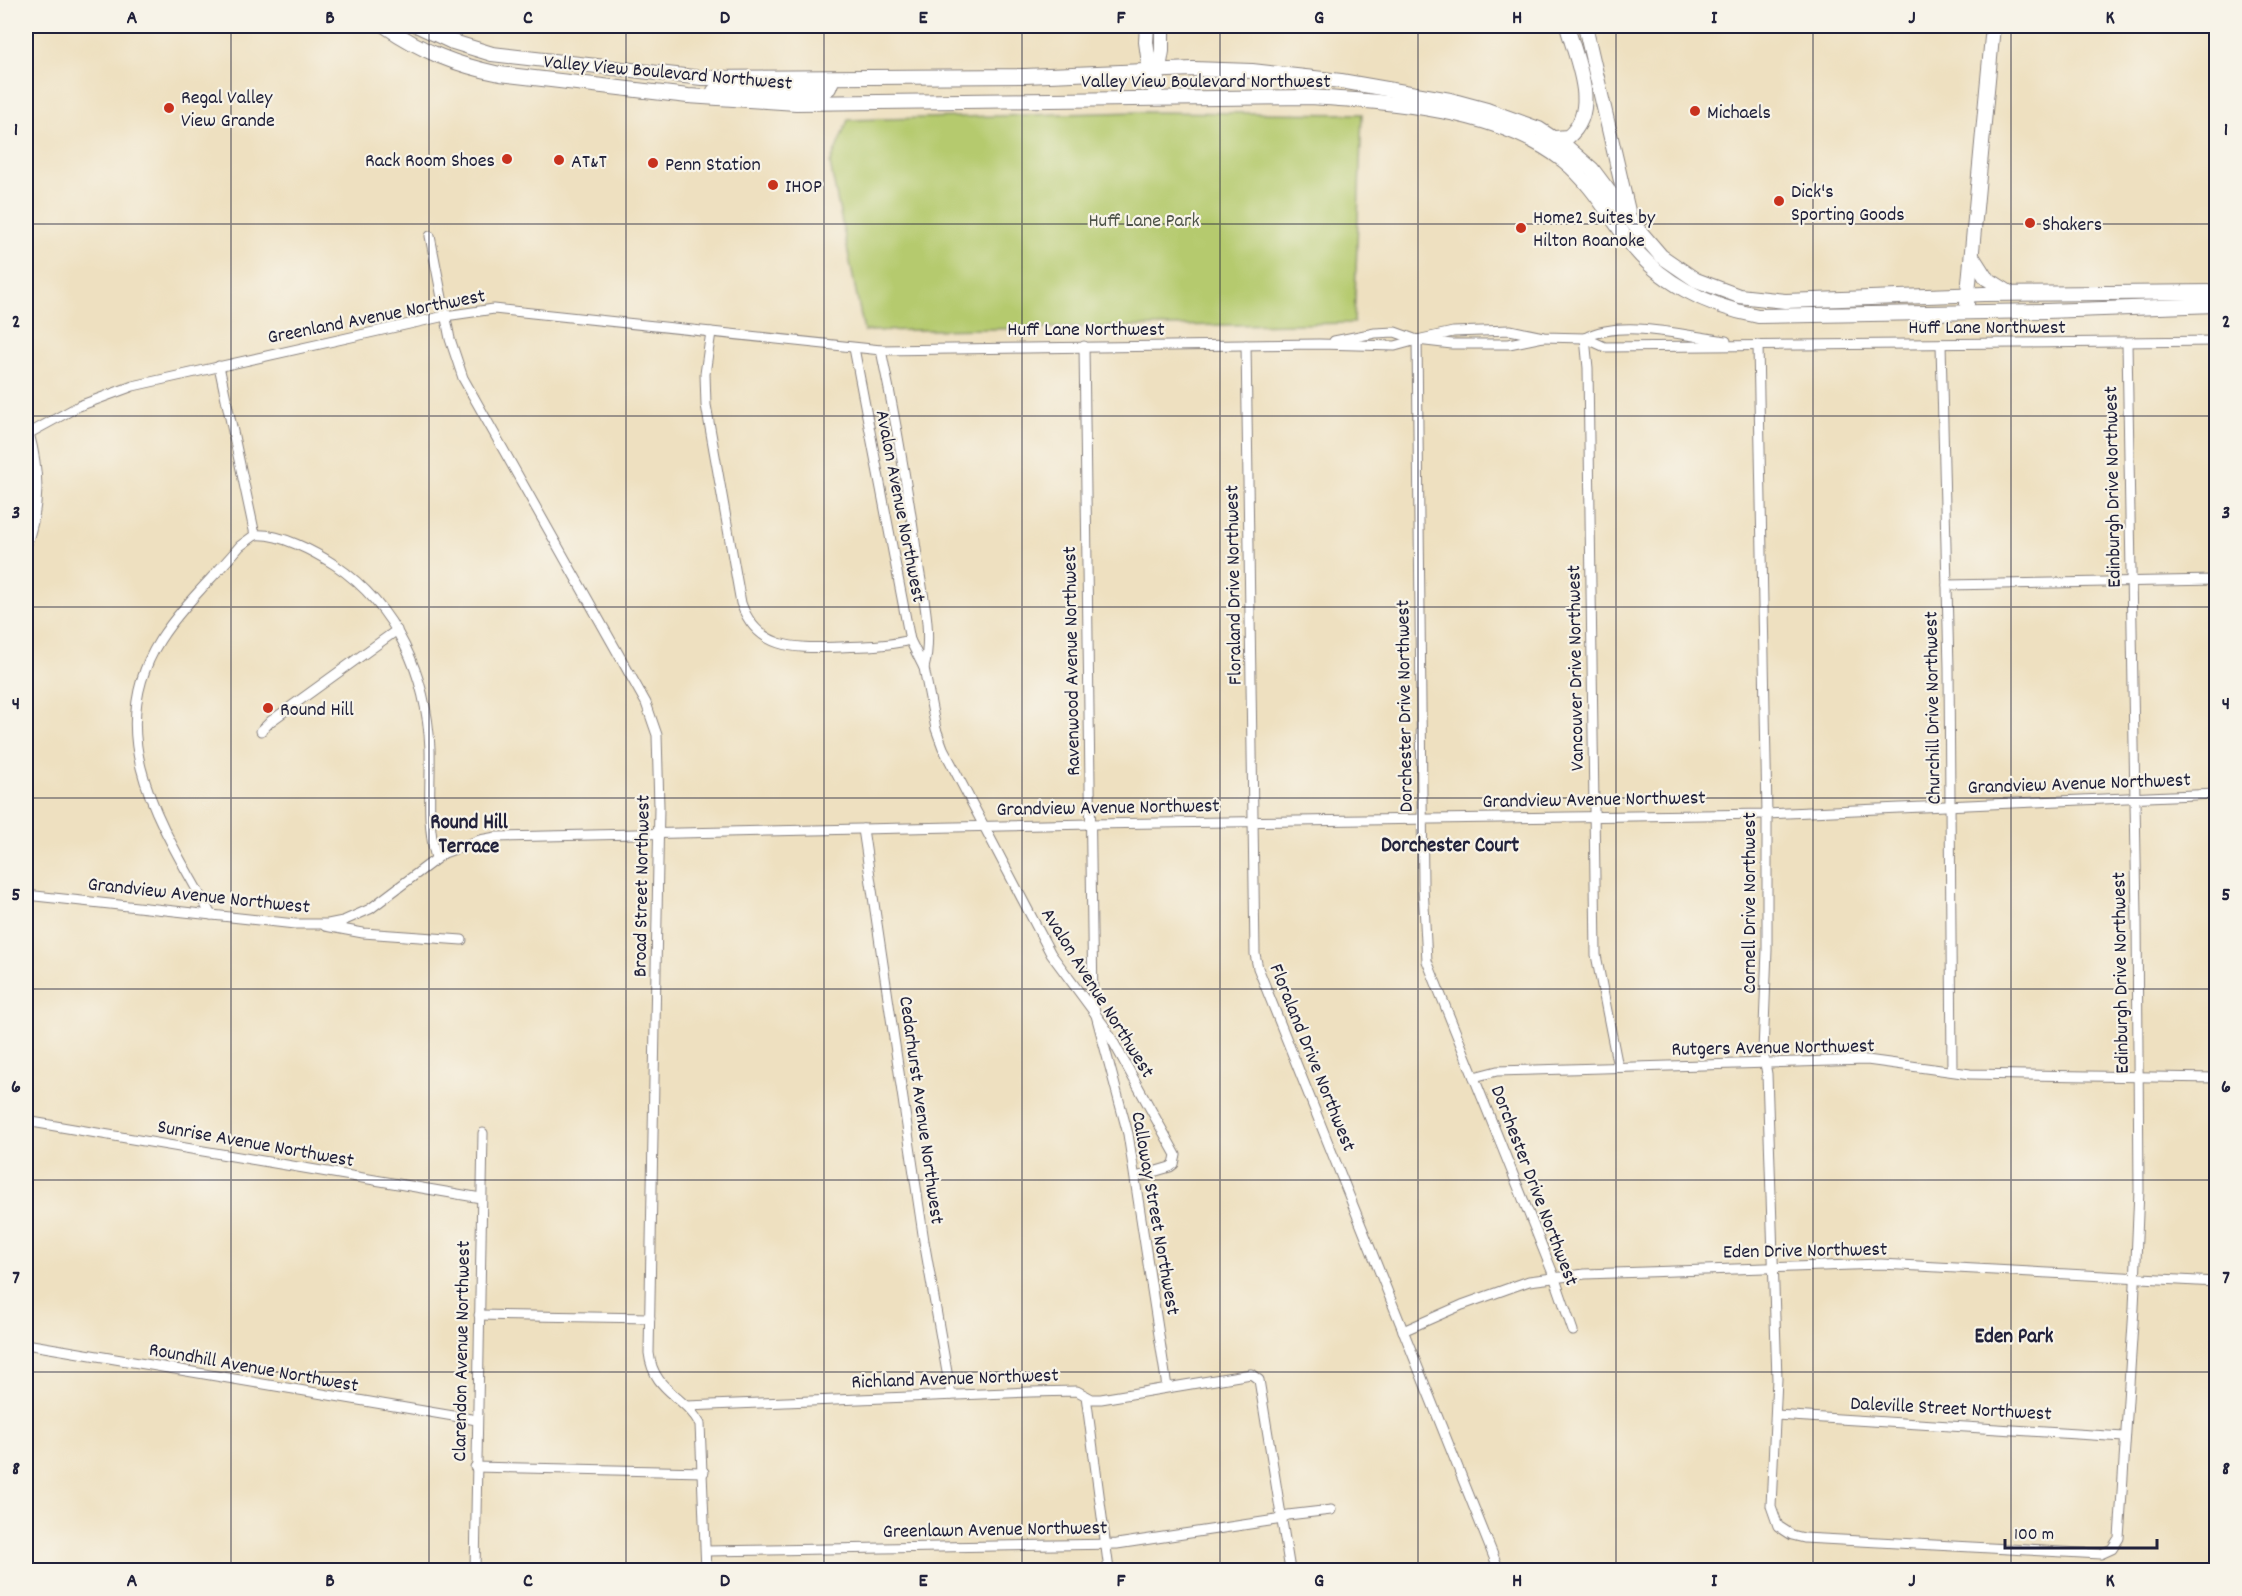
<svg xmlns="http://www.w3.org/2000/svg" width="2242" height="1596" viewBox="0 0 2242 1596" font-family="Dekko,sans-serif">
<rect width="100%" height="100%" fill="#f7f3e8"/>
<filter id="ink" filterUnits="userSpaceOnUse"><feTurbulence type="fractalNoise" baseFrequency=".0167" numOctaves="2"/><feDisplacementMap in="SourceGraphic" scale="12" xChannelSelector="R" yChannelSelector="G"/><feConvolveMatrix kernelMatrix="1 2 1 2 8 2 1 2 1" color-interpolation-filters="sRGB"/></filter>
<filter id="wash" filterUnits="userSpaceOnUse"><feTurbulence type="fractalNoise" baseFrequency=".008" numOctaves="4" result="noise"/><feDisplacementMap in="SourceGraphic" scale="24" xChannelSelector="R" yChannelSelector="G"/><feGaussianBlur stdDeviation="1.35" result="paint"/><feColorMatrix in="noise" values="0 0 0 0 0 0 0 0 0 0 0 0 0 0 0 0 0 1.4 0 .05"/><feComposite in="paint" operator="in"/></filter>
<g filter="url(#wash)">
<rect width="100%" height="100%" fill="#eee0c0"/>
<path fill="#b5ca6e" stroke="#6c7654" stroke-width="1.5" d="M1140,112L1362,114L1354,323L864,331L830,164L848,120Z"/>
</g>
<g filter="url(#ink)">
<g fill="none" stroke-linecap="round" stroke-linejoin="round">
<defs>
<g id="street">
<path d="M430,236L450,339L463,378L646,703L657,735L659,807L649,1353C653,1391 684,1395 700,1424L706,1570"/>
<path d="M711,332L705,374L706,405L741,603C758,652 798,648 841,647C864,646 887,646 910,640"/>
<path d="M1585,338L1588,368L1596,955L1618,1067"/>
<path d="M1585,338C1621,318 1685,336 1726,341"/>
<path d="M1417,340L1423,886L1427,961L1554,1276L1573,1331"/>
<path d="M1334,341L1375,333L1395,332L1417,340L1453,332L1510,330L1543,337L1585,338L1605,347L2216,341"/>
<path d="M1941,344L1949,668L1952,1071"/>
<path d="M1246,345L1255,954L1258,968L1499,1570"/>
<path d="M1758,345L1767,814V950L1763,1052L1767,1074L1777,1379L1771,1506L1778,1526L1792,1535L1804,1538L2101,1554L2112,1549L2119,1538L2134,1308L2139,1190L2137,916L2127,343"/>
<path d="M1084,346L1093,1004L1128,1134L1167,1387"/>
<path d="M854,348L910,640L924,668L936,729L943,748L1051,954L1105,1027L1176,1155L1174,1164L1170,1167L1136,1177"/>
<path d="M881,350C896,421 908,491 918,563C923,595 933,635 924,668"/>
<path d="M219,366L255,535"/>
<path d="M26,435L79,406L133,386L445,316L494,309L881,350L1319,344L1395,346L1417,340L1452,344H1509L1543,337"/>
<path d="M255,535C280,533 315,552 335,565C397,607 427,676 430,749C431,786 426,822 436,858"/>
<path d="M26,546C40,507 40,474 29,433"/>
<path d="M1947,585L2216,580"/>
<path d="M261,731L271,721L397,630"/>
<path d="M863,829L924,1241L951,1395"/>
<path d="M26,895L295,924H328L343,921L370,909L444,853L480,840L496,837L1091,824L1767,814L2216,794"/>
<path d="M211,915C164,829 99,737 160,640C182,606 214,577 240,546L255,535"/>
<path d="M325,926L363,933L462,940"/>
<path d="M1474,1077L1497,1071L1867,1060L1970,1074L2216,1078"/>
<path d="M26,1121L481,1198"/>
<path d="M479,1315L650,1318"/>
<path d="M1403,1331L1462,1305L1529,1281L1585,1274L1881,1264L2216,1282"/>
<path d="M26,1344L477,1420"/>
<path d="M1086,1396L1109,1570"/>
<path d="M687,1406L1030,1392L1077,1391L1092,1399H1101L1251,1374L1259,1380L1290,1570"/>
<path d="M1776,1415L2124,1437"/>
<path d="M475,1467L704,1472"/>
<path d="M706,1551L1117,1544L1276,1520L1288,1515L1331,1510"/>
<path d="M475,1570L483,1133"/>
</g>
<g id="secondary">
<path d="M385,26C421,51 456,65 500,74L688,96L796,103L1311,97C1391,102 1499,109 1564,161C1591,183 1607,212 1627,239C1658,282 1707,306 1758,316L2046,311L2216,305"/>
<path d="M418,26L450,41L492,54L702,78L1025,76L1193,69L1252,71L1341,81L1450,100L1487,110L1539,129L1568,148L1592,169L1631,221L1661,256L1696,280L1739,296L1785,301L1984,294L2216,292"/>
<path d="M1147,26L1146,42L1151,78"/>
<path d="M1585,26L1628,211"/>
<path d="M714,91H824L829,88L833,78"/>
<path d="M1154,98L1162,51V26"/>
<path d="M1555,138L1568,137C1601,110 1576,60 1567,26"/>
<path d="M1972,256L1986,278L2010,293"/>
<path d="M1967,304L1993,26"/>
</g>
</defs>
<use href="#street" stroke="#88817e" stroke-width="11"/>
<use href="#secondary" stroke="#88817e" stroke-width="16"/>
<use href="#street" stroke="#fff" stroke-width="9"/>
<use href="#secondary" stroke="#fff" stroke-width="14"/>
</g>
</g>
<path fill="none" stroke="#22223b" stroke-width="1.5" stroke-opacity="0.55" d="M231,26V1570M429,26V1570M626,26V1570M824,26V1570M1022,26V1570M1220,26V1570M1418,26V1570M1616,26V1570M1813,26V1570M2011,26V1570M26,224H2216M26,416H2216M26,607H2216M26,798H2216M26,989H2216M26,1180H2216M26,1372H2216"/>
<g fill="#c8321e" stroke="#f7f3e8" stroke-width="2">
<circle cx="169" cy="108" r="6"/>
<circle cx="1695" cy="111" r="6"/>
<circle cx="507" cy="159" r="6"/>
<circle cx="559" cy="160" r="6"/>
<circle cx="653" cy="163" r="6"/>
<circle cx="773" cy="185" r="6"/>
<circle cx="1779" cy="201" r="6"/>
<circle cx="2030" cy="223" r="6"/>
<circle cx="1521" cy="228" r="6"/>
<circle cx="268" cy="708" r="6"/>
</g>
<g text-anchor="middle" stroke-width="4.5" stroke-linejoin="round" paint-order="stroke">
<g font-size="20" fill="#22223b" stroke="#f7f3e8">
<text transform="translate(668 71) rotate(5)" y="7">Valley View Boulevard Northwest</text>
<text x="1206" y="87">Valley View Boulevard Northwest</text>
<text transform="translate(376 315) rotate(-11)" y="7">Greenland Avenue Northwest</text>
<text x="1987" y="333">Huff Lane Northwest</text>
<text x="1086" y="335">Huff Lane Northwest</text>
<text transform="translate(2111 487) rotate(-91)" y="7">Edinburgh Drive Northwest</text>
<text transform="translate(902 506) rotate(79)" y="7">Avalon Avenue Northwest</text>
<text transform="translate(1232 585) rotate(-91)" y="7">Floraland Drive Northwest</text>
<text transform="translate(1070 661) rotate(-91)" y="7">Ravenwood Avenue Northwest</text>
<text transform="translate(1574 668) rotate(-91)" y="7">Vancouver Drive Northwest</text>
<text transform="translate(1403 706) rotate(-91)" y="7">Dorchester Drive Northwest</text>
<text transform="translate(1931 708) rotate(-91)" y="7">Churchill Drive Northwest</text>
<text transform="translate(2079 782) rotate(-2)" y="7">Grandview Avenue Northwest</text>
<text transform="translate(1594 798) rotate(-1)" y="7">Grandview Avenue Northwest</text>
<text transform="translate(1108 806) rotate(-1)" y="7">Grandview Avenue Northwest</text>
<text transform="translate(640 886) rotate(-89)" y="7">Broad Street Northwest</text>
<text transform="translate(199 894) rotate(6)" y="7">Grandview Avenue Northwest</text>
<text transform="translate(1748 903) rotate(-90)" y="7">Cornell Drive Northwest</text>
<text transform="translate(2119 973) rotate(-91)" y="7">Edinburgh Drive Northwest</text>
<text transform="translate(1099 992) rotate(58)" y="7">Avalon Avenue Northwest</text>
<text transform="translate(1773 1046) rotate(-1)" y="7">Rutgers Avenue Northwest</text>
<text transform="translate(1314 1057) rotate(68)" y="7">Floraland Drive Northwest</text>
<text transform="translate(923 1110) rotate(82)" y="7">Cedarhurst Avenue Northwest</text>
<text transform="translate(256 1142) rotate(10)" y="7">Sunrise Avenue Northwest</text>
<text transform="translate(1536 1185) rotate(69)" y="7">Dorchester Drive Northwest</text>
<text transform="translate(1157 1213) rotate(80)" y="7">Calloway Street Northwest</text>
<text transform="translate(1805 1249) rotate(-1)" y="7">Eden Drive Northwest</text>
<text transform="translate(460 1351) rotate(-89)" y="7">Clarendon Avenue Northwest</text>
<text transform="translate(254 1366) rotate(10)" y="7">Roundhill Avenue Northwest</text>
<text transform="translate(955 1377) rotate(-2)" y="7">Richland Avenue Northwest</text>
<text transform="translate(1951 1407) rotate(3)" y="7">Daleville Street Northwest</text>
<text transform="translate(995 1528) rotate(-1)" y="7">Greenlawn Avenue Northwest</text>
</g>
<g font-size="20" fill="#22223b" stroke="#f7f3e8" text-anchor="start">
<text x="181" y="103">Regal Valley<tspan x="181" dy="23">View Grande</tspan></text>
<text x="1707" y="118">Michaels</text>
<text x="495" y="166" text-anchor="end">Rack Room Shoes</text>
<text x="571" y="167">AT&amp;T</text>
<text x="665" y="170">Penn Station</text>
<text x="785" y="192">IHOP</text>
<text x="1791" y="197">Dick's<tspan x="1791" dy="23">Sporting Goods</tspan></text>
<text x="1533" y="223">Home2 Suites by<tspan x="1533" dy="23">Hilton Roanoke</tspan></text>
<text x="2042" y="230">Shakers</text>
<text x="280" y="715">Round Hill</text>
</g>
<g font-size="20" fill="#4e544a" stroke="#f7f3e8">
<text x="1144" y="226">Huff Lane Park</text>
</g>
<g font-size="21" font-weight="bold" fill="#22223b" stroke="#f7f3e8">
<text x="469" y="828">Round Hill<tspan x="469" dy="24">Terrace</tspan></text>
<text x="1450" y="851">Dorchester Court</text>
<text x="2014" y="1342">Eden Park</text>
</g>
</g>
<rect width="2242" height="1596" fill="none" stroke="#f7f3e8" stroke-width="66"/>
<path d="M2005 1539v9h152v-9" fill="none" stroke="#22223b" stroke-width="3"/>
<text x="2014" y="1539" font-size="18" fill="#22223b" stroke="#f7f3e8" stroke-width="4.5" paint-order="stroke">100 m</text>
<rect x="33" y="33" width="2176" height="1530" fill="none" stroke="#22223b" stroke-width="2"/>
<g font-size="20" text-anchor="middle" font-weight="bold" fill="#22223b">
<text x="132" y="23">A</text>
<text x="330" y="23">B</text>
<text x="528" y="23">C</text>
<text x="725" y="23">D</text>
<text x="923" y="23">E</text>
<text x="1121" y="23">F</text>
<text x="1319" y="23">G</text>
<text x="1517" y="23">H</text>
<text x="1714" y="23">I</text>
<text x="1912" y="23">J</text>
<text x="2110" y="23">K</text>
<text x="16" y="135">1</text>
<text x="2226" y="135">1</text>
<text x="16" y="327">2</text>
<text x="2226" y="327">2</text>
<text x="16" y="518">3</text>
<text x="2226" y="518">3</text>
<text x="16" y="709">4</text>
<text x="2226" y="709">4</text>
<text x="16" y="900">5</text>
<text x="2226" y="900">5</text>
<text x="16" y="1092">6</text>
<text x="2226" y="1092">6</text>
<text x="16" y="1283">7</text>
<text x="2226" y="1283">7</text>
<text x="16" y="1474">8</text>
<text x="2226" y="1474">8</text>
<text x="132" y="1586">A</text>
<text x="330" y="1586">B</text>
<text x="528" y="1586">C</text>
<text x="725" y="1586">D</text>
<text x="923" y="1586">E</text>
<text x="1121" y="1586">F</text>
<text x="1319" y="1586">G</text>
<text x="1517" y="1586">H</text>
<text x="1714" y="1586">I</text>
<text x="1912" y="1586">J</text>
<text x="2110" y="1586">K</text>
</g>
</svg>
